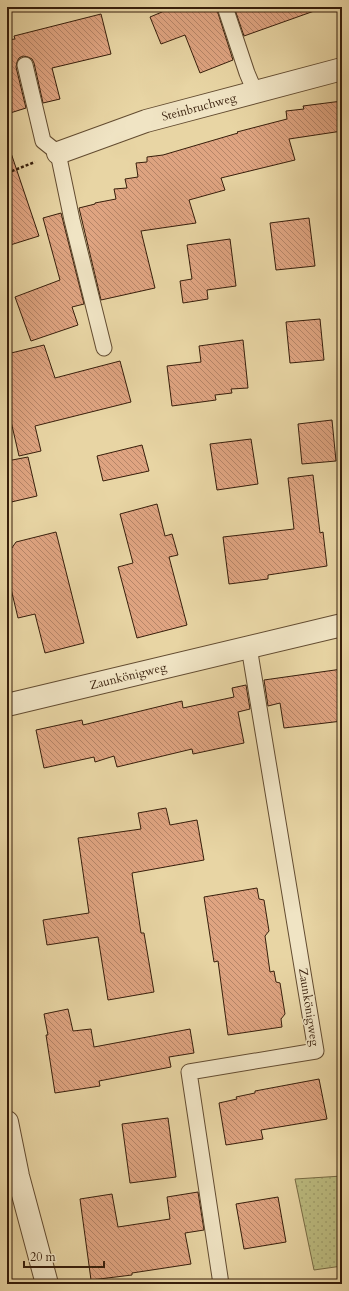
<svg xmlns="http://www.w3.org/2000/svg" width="349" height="1291" viewBox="0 0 349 1291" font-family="Cardo,serif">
<defs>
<pattern id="grass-dots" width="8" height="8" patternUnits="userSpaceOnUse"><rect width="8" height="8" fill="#bcbc81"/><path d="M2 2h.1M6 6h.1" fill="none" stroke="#a2a16e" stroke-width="1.8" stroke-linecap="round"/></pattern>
<pattern id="building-back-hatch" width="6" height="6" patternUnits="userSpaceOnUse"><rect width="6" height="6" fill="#dfa481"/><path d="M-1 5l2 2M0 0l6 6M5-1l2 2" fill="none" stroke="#b68568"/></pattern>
</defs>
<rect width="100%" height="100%" fill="#e8d5a4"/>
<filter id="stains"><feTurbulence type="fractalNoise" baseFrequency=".005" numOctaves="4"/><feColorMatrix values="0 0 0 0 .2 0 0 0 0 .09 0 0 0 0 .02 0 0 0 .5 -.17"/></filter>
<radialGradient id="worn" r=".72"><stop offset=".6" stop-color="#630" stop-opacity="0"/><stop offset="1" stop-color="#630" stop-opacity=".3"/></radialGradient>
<path fill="url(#grass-dots)" stroke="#7a6d46" d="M342,1176V1266L314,1270L295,1179Z"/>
<g fill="url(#building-back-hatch)" stroke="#371e0b">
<path d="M160,7H216L233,60L200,73L185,35L161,44L150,17L162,12Z"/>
<path d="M234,7H317V10L244,36Z"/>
<path d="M101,14L111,54L52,68L60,99L43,103L34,63L32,59L28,57L23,56L19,58L17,62L16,67L26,108L7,114V40L15,39L14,36Z"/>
<path d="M342,101V131L289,139L295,160L221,178L225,190L189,200L196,223L141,231L155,288L101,300L79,208L95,204V203L116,199L114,189L127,188L125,179L138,177L136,163L147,162V157L163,155L238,133L237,132L287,119L286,111L304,109L303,106Z"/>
<path d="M11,153L39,236L7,246V154Z"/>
<path d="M61,213L84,304L72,307L78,325L31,341L15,297L60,280L43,218Z"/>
<path d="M309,218L315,266L276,270L270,223Z"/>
<path d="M230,239L236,286L207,290L208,299L183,303L180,281L192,279L187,245Z"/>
<path d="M320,319L324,360L290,363L286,322Z"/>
<path d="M243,340L248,388L231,389L232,393L215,395L216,400L172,406L167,366L201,362L199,346Z"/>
<path d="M44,345L55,378L120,361L131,402L35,426L41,451L19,456L10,417L7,418V354Z"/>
<path d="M332,420L336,461L302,464L298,424Z"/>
<path d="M251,439L258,484L217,490L210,444Z"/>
<path d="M142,445L149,471L103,481L97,456Z"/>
<path d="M28,457L37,496L7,503V461Z"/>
<path d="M313,475L320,533L323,532L327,566L268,575V579L229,584L223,537L294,529L288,478Z"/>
<path d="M157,504L165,536L172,534L178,555L169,557L187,625L137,638L118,567L133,563L120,514Z"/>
<path d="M56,532L84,643L45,653L35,614L18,618L7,572V555L16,542Z"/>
<path d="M342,669V721L284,728L280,703L268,706L264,680Z"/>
<path d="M246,685L250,709L238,712L244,743L193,754L192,749L117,767L114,756L95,762L94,757L44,768L36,730L82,720L83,725L182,701L183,708L234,697L232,688Z"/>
<path d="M166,808L170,825L197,820L204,860L132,873L141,933H144L154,992L108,1000L98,937L47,945L43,920L89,913L78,838L141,829L138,813Z"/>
<path d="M257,888L259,899L264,900L269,931L265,936L270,972L274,971L276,982L280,983L285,1014L281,1019L282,1027L228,1035L218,961L214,962L204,897Z"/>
<path d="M68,1009L73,1031L91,1029L94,1047L190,1029L194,1053L169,1057L171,1067L99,1081L100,1086L55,1093L46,1035H48L44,1014Z"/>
<path d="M319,1079L327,1119L261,1130L263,1139L226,1145L219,1103L237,1099L236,1097L255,1093V1091Z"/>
<path d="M168,1118L176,1177L130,1183L122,1124Z"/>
<path d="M198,1192L204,1230L185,1233L191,1264L132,1273V1275L91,1280L80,1199L112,1194L118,1227L170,1219L167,1197Z"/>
<path d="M278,1197L286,1242L244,1249L236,1204Z"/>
</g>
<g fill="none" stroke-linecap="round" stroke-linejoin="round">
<defs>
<g id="lane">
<path d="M225,7L247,73L255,92"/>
<path d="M25,65L43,141L58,153L72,220L104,348"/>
<path d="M221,1284L189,1072L316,1051L249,647"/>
</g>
<g id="street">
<path d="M58,153L146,121L342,69"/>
<path d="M7,705L342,625"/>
<path d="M7,1122L18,1176L47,1284"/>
</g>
</defs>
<use href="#lane" stroke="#634c31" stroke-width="17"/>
<use href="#street" stroke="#634c31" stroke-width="24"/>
<path stroke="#371e0b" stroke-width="2.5" stroke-dasharray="3 2" stroke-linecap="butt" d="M7,173L35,162"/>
<use href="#lane" stroke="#f0e4c4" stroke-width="15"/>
<use href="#street" stroke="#f0e4c4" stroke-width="22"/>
</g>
<g text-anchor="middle" stroke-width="3" stroke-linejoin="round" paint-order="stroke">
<g font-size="12" fill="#371e0b" stroke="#f0e4c4">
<text transform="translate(199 107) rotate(-15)" y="4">Steinbruchweg</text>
<text transform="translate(128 676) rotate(-14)" y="4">Zaunkönigweg</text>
<text transform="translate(309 1007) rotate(81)" y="4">Zaunkönigweg</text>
</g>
</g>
<rect width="349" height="1291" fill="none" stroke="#e8d5a4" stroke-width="24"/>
<rect x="8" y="8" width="333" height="1275" fill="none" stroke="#371e0b" stroke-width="2"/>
<rect x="12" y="12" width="325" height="1267" fill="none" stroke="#371e0b"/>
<path d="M24 1261v6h80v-6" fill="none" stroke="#371e0b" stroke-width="2"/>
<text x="30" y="1261" font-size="12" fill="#371e0b" stroke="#f0e4c4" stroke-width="3" paint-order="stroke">20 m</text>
<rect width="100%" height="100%" filter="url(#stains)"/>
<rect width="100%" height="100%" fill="url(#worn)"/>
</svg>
